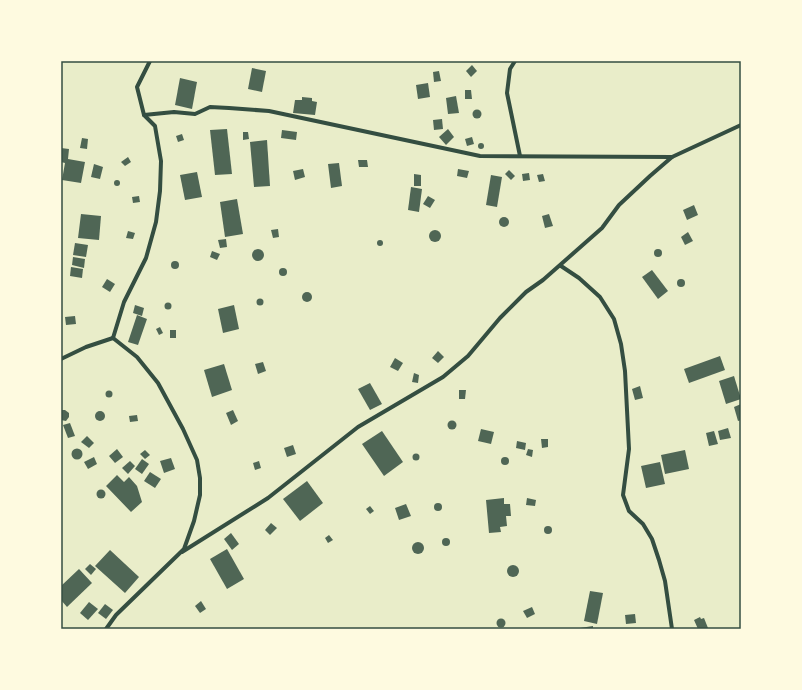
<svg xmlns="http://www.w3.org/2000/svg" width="802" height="690" viewBox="0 0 802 690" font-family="'Space Grotesk',sans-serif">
<rect width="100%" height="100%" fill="#e9edc9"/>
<g fill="#4f6655">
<path d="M472,65L477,71L471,77L466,71Z"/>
<path d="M252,68L266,71L262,92L248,89Z"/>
<path d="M439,71L441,81L434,82L433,72Z"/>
<path d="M180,78L197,82L192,109L175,105Z"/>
<path d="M428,83L430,97L418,99L416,85Z"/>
<path d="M465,90H471L472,99H465Z"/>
<path d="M456,96L459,113L448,114L446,98Z"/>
<path d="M302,97L312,98V101L317,102L315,115L293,113L295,100H302Z"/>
<circle cx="477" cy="114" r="4.5"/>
<path d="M442,119L443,129L434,130L433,120Z"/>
<path d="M227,129L232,174L215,175L210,130Z"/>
<path d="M448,129L454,137L446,145L439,137Z"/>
<path d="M282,130L297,132L296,140L281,138Z"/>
<path d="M243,132H248L249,139L243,140Z"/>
<path d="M182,134L184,140L178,142L176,136Z"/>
<path d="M472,137L474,144L467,146L465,139Z"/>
<path d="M82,138L88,139L87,149L80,148Z"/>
<path d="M267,140L270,186L254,187L250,142Z"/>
<circle cx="481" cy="146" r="3"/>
<path d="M61,148L69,149L68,159L85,162L81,183L62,180L65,163L61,162Z"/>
<path d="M128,157L131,162L125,166L121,162Z"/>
<path d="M358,160H367L368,167H359Z"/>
<path d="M339,163L342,186L331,188L328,164Z"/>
<path d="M94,164L103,167L100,179L91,177Z"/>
<path d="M303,169L305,177L295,180L293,171Z"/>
<path d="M458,169L469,171L467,178L457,176Z"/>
<path d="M509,170L515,176L511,180L505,174Z"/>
<path d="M197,172L202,197L185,200L180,175Z"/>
<path d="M529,173L530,180L523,181L522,174Z"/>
<path d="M414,174L421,175V186H414Z"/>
<path d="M543,174L545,181L539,182L537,175Z"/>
<path d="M491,175L502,177L497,207L486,205Z"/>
<circle cx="117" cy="183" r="3"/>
<path d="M411,187L422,189L419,212L408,210Z"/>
<path d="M139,196L140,202L133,203L132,197Z"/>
<path d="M428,196L435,200L430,208L423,204Z"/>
<path d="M237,199L243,234L225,237L220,202Z"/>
<path d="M694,205L698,215L687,220L683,210Z"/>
<path d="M81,214L101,216L99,240L78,238Z"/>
<path d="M549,214L553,226L545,228L542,216Z"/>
<circle cx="504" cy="222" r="5"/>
<path d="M278,229L279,237L273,238L271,230Z"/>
<circle cx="435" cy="236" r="6"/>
<path d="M128,231L135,233L133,239L126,238Z"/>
<path d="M688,232L693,241L685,245L681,237Z"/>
<path d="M226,239L227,247L220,248L218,240Z"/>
<circle cx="380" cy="243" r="3"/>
<path d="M75,243L88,245L86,257L73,255Z"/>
<circle cx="658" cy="253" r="4"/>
<circle cx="258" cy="255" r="6"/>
<path d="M212,251L220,254L217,260L210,257Z"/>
<path d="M73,257L85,259L84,268L72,265Z"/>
<circle cx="175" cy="265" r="4"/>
<path d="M71,267L83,269L82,278L70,276Z"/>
<circle cx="283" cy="272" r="4"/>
<path d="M652,270L668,291L658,299L642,277Z"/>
<circle cx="681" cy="283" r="4"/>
<path d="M107,279L115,284L110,292L102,287Z"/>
<circle cx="307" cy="297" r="5"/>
<circle cx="260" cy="302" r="3.5"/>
<circle cx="168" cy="306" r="3.5"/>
<path d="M135,305L144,308L142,316L133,313Z"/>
<path d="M234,305L239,329L223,333L218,309Z"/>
<path d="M137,315L147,319L138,345L128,342Z"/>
<path d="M75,316L76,324L66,325L65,317Z"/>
<path d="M160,327L163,333L159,335L156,329Z"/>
<rect x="170" y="330" width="6" height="8"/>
<path d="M438,351L444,357L438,363L432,358Z"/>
<path d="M720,356L725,370L689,383L684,369Z"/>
<path d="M395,358L403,363L398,371L390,367Z"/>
<path d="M263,362L266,371L258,374L255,364Z"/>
<path d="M224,364L232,390L212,397L204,370Z"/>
<path d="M414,373L419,375L418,383L412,382Z"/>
<path d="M734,376L741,399L726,404L719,381Z"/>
<path d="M370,383L382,404L370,410L358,389Z"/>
<path d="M640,386L643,398L635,400L632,389Z"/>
<path d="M459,390H466L465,399H459Z"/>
<circle cx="109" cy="394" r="3.5"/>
<path d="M741,404V420L738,421L734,407Z"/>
<path d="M62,410H65L69,413V417L66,421L61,420V411Z"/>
<path d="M233,410L238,421L231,425L226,413Z"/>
<circle cx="100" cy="416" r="5"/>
<path d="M137,415L138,421L130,422L129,416Z"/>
<circle cx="452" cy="425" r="4.5"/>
<path d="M70,423L75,436L68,438L63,425Z"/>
<path d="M728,428L731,438L720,440L718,431Z"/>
<path d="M481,429L494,432L491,444L478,441Z"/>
<path d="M382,431L403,462L384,476L362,444Z"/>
<path d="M714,431L718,444L709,446L706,433Z"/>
<path d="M87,436L94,443L89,448L81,442Z"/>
<path d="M541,439H548V447L542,448Z"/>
<path d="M517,441L526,443L525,450L516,448Z"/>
<path d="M293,445L296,454L287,457L284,448Z"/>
<circle cx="77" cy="454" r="5.5"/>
<path d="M117,449L123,457L115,463L109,456Z"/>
<path d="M528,449L533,450L532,457L526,455Z"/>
<path d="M145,450L150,455L145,459L140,454Z"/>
<path d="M685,450L689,469L665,474L661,455Z"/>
<circle cx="416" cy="457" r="3.5"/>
<circle cx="505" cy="461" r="4"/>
<path d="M94,457L97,464L88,469L84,462Z"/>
<path d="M171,458L175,469L164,473L160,461Z"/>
<path d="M142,459L149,464L142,474L135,469Z"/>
<path d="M130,461L135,466L128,474L122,468Z"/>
<path d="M259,461L261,468L255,470L253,463Z"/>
<path d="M660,462L665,484L646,488L641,466Z"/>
<path d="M150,472L161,479L155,488L144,481Z"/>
<path d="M117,475L124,482L129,477L137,486L142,502L131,512L106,486Z"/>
<path d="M307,481L323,503L300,521L283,499Z"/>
<circle cx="101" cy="494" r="4.5"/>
<path d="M504,498V504H510L511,516H506L507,526L500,527L501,532L489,533L486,500Z"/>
<path d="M527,498L536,500L535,506L526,505Z"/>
<circle cx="438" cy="507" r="4"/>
<path d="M406,504L411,516L399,520L395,508Z"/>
<path d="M370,506L374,511L370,514L366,509Z"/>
<path d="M271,523L277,528L270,535L265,530Z"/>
<circle cx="548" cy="530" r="4"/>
<path d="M231,533L239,544L232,550L224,539Z"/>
<path d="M329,535L333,540L328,543L325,538Z"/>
<circle cx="446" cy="542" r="4"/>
<circle cx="418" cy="548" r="6"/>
<path d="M227,549L244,579L227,589L210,559Z"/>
<path d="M110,550L139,577L125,593L95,566Z"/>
<path d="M90,564L96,569L91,575L85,569Z"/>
<circle cx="513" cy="571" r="6"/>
<path d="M79,569L92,583L67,607L61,600V586Z"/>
<path d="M590,591L603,593L597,624L584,621Z"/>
<path d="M201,601L206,609L200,613L195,606Z"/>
<path d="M89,602L98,609L88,620L80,613Z"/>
<path d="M105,604L113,610L106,619L98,613Z"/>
<path d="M532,607L535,614L527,618L523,611Z"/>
<path d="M635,614L636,623L626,624L625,615Z"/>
<path d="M700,617L701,619L704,618L708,628L698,629L694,620Z"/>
<circle cx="501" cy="623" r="4.5"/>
<path d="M593,626V629H581L580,628Z"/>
</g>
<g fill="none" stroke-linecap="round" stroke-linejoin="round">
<g stroke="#344e41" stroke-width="4">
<path d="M515,61L510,69L507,93L520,156"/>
<path d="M144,115L174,112L195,114L210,107L229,108L269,111L480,156L672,157"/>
<path d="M561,266L579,278L600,297L614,319L621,344L625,371L629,449L623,495L629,511L643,524L652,539L659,560L665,581L672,629"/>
<path d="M113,338L124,302L146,258L156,222L160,191L161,161L155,126L144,115L137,87L150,61"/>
<path d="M61,359L86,347L113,338"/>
<path d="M182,552L268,498L358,427L443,377L468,356L500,318L526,292L543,280L602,228L619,205L650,176L672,157L741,125"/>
<path d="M106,629L116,615L184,549L194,521L200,495V478L197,460L183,429L158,383L137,357L113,338"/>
</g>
</g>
<rect width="802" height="690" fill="none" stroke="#fefae0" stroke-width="124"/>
<rect x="62" y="62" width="678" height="566" fill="none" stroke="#344e41" stroke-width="1.5"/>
</svg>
